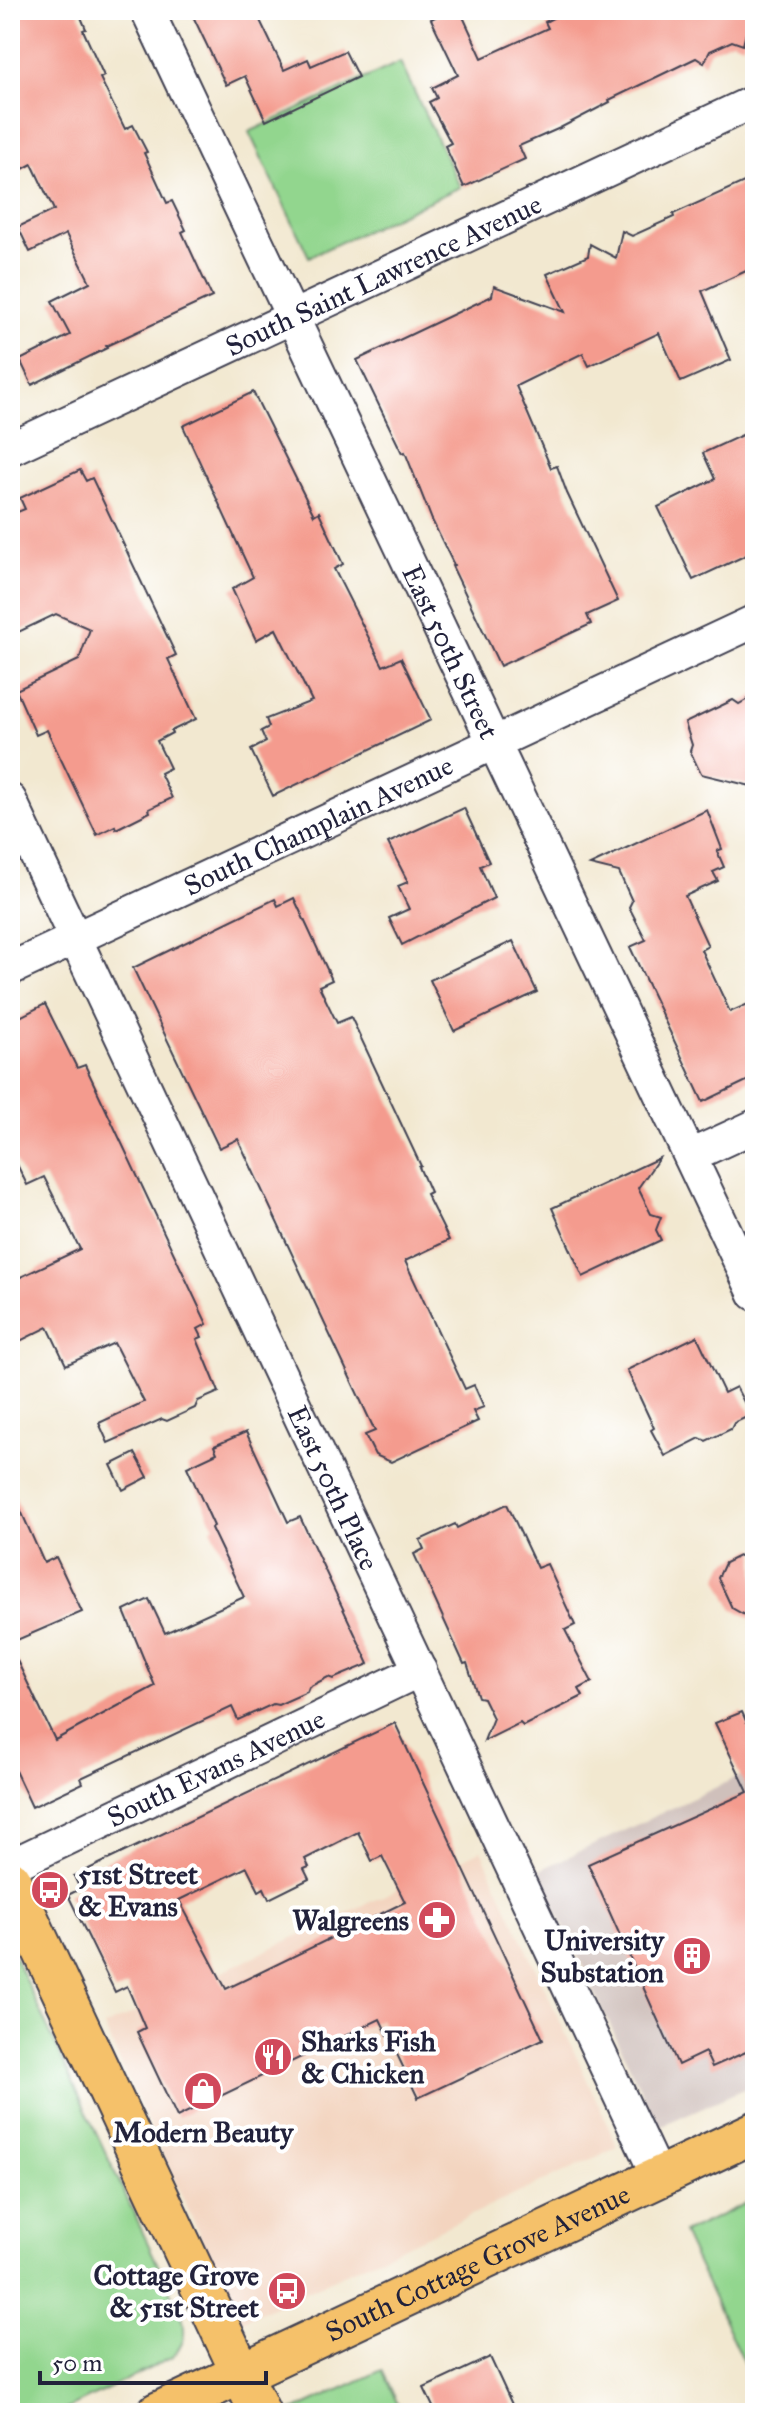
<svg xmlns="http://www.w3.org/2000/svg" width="765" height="2423" viewBox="0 0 765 2423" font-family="'IM FELL Great Primer',serif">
<rect width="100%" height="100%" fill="#fff"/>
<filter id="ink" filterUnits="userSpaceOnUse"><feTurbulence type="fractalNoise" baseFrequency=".0125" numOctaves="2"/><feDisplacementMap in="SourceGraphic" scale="16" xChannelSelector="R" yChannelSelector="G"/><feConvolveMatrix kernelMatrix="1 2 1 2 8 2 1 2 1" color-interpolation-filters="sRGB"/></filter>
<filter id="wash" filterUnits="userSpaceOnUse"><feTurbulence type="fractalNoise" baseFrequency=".006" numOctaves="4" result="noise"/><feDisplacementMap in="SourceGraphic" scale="32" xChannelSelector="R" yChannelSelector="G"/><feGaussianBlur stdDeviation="1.8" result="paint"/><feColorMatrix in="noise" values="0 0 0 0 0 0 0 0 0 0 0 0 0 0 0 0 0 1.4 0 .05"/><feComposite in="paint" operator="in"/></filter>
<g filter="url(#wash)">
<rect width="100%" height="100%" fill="#f2e8d0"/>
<path fill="#f3d4bf" d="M481,1850L618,2147L240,2322L104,2027Z"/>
<path fill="#cfc0bb" d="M755,1769V2084L658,2127L538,1871Z"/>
<g fill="#92d68e" stroke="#5a7c64" stroke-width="2">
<path d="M400,62L460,187L309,257L249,132Z"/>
<path d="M10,1947L183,2319C186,2337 184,2345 171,2358L59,2413H10Z"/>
<path d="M755,2199V2387L683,2233Z"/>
<path d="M382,2370L402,2413H289Z"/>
</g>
<g id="blocks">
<g fill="#f49b8e" fill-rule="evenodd">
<path d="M10,10H78L86,29L83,30L104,76L100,78L125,129L133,125L147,152L144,153L167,203L172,201L186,230L182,232L212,297L106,346L107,348L32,385L20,360L70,335L52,301L90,282L66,234L30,252L18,227L54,210L32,164L10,176Z"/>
<path d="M190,10H255L284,70L308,59L311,66L345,51L358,77L266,121L245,76L226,85Z"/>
<path d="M449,10H460L482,58L548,28L545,22L568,10H755V29L746,33L743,45L732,41L710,51L704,63L696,58L609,100L610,102L560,128L519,146L525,159L464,187L445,146L451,143L429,102L437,98L432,88L458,75L431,19Z"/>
<path d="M755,177V267L702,291L731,360L681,382L659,333L589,366L583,353L516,386L551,468L557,466L567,493L618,601L587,615L591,624L500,666L452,566L454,565L432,520L405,452L402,453L357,360L492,296L494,286L565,312L547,274L588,256L590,244L616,258L622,231L632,236L674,217L673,214Z"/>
<path d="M253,392L314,515L319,512L343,564L334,569L383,666L401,658L431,720L273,796L251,750L266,742L261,731L269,727L266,719L312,701L276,629L256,640L232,589L253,577L183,426Z"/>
<path d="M755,429V551L693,580L658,507L715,479L703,453Z"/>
<path d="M80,470L86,481L92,478L176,655L168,659L196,719L171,731L172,733L157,741L170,768L160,773L172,798L149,809L150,812L116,829L115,826L97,835L47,730L36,735L16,690L79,660L90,629L56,614L10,636V515L25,509L20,498Z"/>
<path d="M755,695V787L701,774L690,751L692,745L685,723L733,700L739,704Z"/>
<path d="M464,808L489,862L480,866L494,898L402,945L389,918L409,909L398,886L408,882L388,843Z"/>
<path d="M707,810L722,849L717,851L724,867L713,872L718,881L685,896L708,946L701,950L730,1012L755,1001V1077L703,1102L630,947L646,940L629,907L632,901L619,872L590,865Z"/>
<path d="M294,898L332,980L319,986L337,1023L351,1017L421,1166L419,1167L430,1192L426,1194L449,1240L405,1261L465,1389L474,1385L484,1407L473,1411L478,1421L391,1462L375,1455L365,1435L375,1431L238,1139L219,1148L133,968L275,899L278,906Z"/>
<path d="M513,941L537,992L454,1031L430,980Z"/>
<path d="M45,1004L77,1068L85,1065L207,1324L198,1329L202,1337L197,1339L219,1392L198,1401L195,1408L167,1421L162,1419L108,1443L99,1423L144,1402L114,1343L66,1365L48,1327L10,1346V1282L80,1249L44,1177L27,1185L10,1150V1022Z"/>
<path d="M659,1158L638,1188L651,1214L661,1217L656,1230L661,1240L583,1277L552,1208Z"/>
<path d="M697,1336L724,1393L736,1387L751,1415L734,1423L731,1429L706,1441L700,1438L665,1456L651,1430L654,1428L627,1370Z"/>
<path d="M246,1432L288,1522L300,1517L369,1664L333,1679L328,1677L309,1687L307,1692L278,1705L273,1704L238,1720L232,1707L81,1778L83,1783L32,1807L10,1760V1646L55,1740L155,1686L124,1611L149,1599L165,1633L244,1597L211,1528L214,1526L187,1467L217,1453L214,1446Z"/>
<path d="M135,1453L148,1477L123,1490L111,1465Z"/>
<path d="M10,1486L44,1563L56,1557L82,1612L10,1643Z"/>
<path d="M507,1504L537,1568L547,1564L575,1625L565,1630L592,1682L579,1689L583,1696L523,1726L520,1723L484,1741L493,1718L483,1698L478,1697L467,1663L464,1664L414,1554L424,1549L420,1540L455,1524L457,1528Z"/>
<path d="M755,1548V1621L732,1608L718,1578L725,1563Z"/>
<path d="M742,1712L755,1741V2048L712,2067L705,2052L678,2065L588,1864L748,1792L715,1723Z"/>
<path d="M395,1723L543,2039L418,2098L380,2019L177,2117L137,2032L145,2028L127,1986L115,1992L68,1895L80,1889L74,1876ZM358,1832L372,1861L382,1856L405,1902L226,1989L179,1900L247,1867L259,1891L264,1888L269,1899L309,1879L304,1869L309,1867L305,1859Z"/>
<path d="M490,2357L516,2413H436L424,2388Z"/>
</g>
</g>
</g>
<g filter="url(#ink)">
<use href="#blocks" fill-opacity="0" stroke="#414051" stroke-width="2"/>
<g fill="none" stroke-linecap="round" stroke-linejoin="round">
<defs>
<g id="minor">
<path id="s1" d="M147,10L755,1294"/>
<path id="s2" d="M10,449L755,101"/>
<path id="s3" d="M10,800L658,2177"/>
<path id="s4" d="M10,969L755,621"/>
<path d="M690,1156L755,1126"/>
<path id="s5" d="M10,1866L420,1670"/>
</g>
<g id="major">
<path d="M10,1880L260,2413"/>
<path id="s6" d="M157,2413L755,2132"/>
</g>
</defs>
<use href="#minor" stroke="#414051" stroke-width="36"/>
<use href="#major" stroke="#414051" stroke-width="44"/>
<use href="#minor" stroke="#fff" stroke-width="32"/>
<use href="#major" stroke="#f5c16b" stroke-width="40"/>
</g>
</g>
<defs>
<symbol id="bus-disc" viewBox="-11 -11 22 22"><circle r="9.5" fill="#d1495b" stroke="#fff"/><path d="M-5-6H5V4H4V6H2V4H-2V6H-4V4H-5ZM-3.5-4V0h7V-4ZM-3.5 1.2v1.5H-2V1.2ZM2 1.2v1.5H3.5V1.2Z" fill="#fff"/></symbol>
<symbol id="pharmacy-disc" viewBox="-11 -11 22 22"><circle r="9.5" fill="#d1495b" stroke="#fff"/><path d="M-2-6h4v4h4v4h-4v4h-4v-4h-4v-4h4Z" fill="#fff"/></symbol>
<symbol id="building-disc" viewBox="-11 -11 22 22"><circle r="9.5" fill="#d1495b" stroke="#fff"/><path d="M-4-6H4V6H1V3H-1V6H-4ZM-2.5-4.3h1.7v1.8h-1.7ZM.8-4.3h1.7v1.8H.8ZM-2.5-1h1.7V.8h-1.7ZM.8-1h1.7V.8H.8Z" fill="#fff"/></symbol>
<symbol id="restaurant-disc" viewBox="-11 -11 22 22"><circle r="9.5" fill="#d1495b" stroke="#fff"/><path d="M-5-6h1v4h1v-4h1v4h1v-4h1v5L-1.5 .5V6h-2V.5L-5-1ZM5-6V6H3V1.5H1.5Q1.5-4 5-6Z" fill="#fff"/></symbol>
<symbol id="shop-disc" viewBox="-11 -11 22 22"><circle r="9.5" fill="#d1495b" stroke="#fff"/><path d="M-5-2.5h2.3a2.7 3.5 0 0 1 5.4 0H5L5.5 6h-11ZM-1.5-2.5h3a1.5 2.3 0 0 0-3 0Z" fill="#fff"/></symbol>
</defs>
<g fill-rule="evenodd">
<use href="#bus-disc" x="28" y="1868" width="44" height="44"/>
<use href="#pharmacy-disc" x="415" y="1898" width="44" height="44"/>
<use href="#building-disc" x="670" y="1934" width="44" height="44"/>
<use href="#restaurant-disc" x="251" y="2035" width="44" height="44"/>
<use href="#shop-disc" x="181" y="2069" width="44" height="44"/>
<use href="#bus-disc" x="265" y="2269" width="44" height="44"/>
</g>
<g text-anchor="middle" stroke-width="8" stroke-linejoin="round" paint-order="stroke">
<g font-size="28" fill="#22223b" stroke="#fff">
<text dy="10" stroke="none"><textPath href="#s2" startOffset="412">South Saint Lawrence Avenue</textPath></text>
<text dy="10" stroke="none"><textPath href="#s1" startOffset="710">East 50th Street</textPath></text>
<text dy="10" stroke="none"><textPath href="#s4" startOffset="340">South Champlain Avenue</textPath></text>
<text dy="10" stroke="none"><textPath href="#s3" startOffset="760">East 50th Place</textPath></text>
<text dy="10" stroke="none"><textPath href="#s5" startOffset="228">South Evans Avenue</textPath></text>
<text dy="10" stroke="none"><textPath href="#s6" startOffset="354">South Cottage Grove Avenue</textPath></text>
</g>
<g font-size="28" font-weight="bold" fill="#22223b" stroke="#fff" text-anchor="end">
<text x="78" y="1884" text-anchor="start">51st Street<tspan x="78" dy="32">&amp; Evans</tspan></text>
<text x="409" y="1930">Walgreens</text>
<text x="664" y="1950">University<tspan x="664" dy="32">Substation</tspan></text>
<text x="301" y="2051" text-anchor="start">Sharks Fish<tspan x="301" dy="32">&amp; Chicken</tspan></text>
<text x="203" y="2142" text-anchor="middle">Modern Beauty</text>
<text x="259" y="2285">Cottage Grove<tspan x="259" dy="32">&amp; 51st Street</tspan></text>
</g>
</g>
<rect width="765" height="2423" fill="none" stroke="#fff" stroke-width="40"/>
<path d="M40 2371v12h226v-12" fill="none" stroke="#22223b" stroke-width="4"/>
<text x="52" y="2371" font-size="24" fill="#22223b" stroke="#ffffff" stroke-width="6" paint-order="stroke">50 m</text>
</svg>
